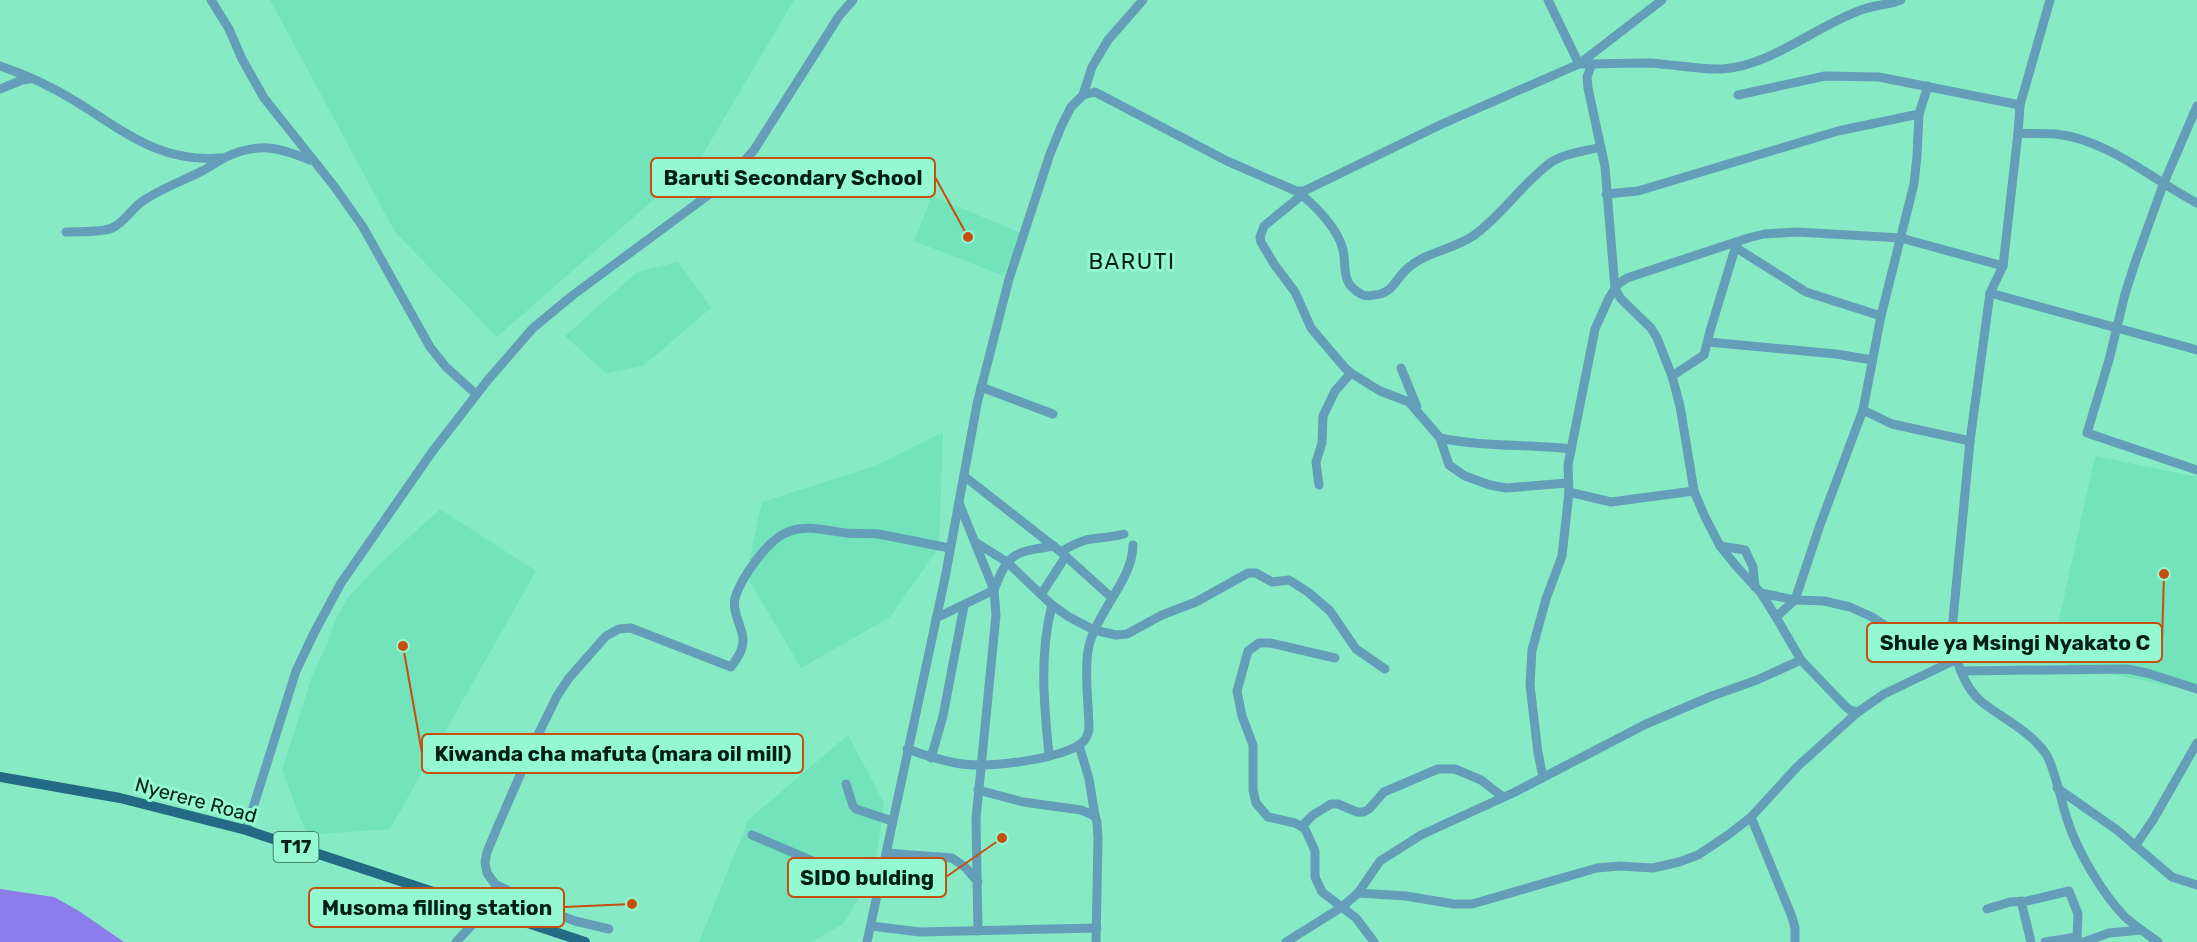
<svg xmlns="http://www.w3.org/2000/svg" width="2197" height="942" viewBox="0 0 2197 942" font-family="Rubik,sans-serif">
<rect width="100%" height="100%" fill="#86ebc5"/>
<g fill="#72e3ba">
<path d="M270,0H794L700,159L497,337L395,232Z"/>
<path d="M932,196L1021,233L1004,276L914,241Z"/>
<path d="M678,262L711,308L643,366L606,373L565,336L637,272Z"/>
<path d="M943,432L939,547L890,617L801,668L746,575L762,502L875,466Z"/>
<path d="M2095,456L2197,477V692L2050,661Z"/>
<path d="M440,509L536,571L390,829L307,835L282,770L312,676L328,642L336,618L349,596L382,562Z"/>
<path d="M848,735L884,803L875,870L843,924L811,942H699L749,819Z"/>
</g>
<path fill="#8d7dea" d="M0,889L54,897L79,911L124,942H0Z"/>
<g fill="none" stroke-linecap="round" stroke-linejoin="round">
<g stroke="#649eb8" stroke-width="9">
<path d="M211,0L229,29L242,59L264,98L334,186L363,227L430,347L446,367L476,394"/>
<path d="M1548,0L1579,64C1602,64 1625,63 1648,63C1673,64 1698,70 1722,69C1771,66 1816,26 1861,10C1874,5 1888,5 1901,0"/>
<path d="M2050,0L2020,105L2018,133L2003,266L1990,293L1970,441L1952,630C1954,655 1962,687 1983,703C2005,720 2030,731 2046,754C2054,766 2062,804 2067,819C2077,851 2102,893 2125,917C2135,926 2147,934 2158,942"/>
<path d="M1592,64L1587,77L1588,88L1605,167L1615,289L1621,299L1651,328L1657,338L1672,376L1680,406L1694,491L1705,517L1720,546L1737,567L1761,593L1795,600L1824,601L1850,607L1872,617L1912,643L1958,663"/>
<path d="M0,66C27,75 51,86 75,101C124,131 159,163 221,158"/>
<path d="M0,89L22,80L30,79"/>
<path d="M1083,95L1095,92L1227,161L1296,191H1304L1442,124L1579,64L1662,0"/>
<path d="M1738,95L1825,76L1879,77L2020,105"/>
<path d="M2197,106L2163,185L2136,260L2125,294L2109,360L2087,433L2197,470"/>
<path d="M2018,133C2031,134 2043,133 2056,134C2109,140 2151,179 2197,203"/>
<path d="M1299,193C1315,205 1339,230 1343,250C1347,267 1340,283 1361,294C1364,296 1370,296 1374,295C1393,294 1395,279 1408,268C1426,252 1454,249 1473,236C1497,219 1514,195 1535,176C1541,171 1546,165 1553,161C1566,153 1586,151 1601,147"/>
<path d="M1606,194L1638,191L1838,131L1919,114"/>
<path d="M1302,195L1264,226L1260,237L1261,242L1274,264L1295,292L1311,328L1345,368L1351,373L1380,391L1409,402L1440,438L1449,465L1465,476L1490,485L1506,488L1567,483"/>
<path d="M66,232C80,231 100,233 112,228C124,223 130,211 140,203C159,189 181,182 202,171C210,167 218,161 226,157C259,142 278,147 310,160"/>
<path d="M1735,247L1806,292L1881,316"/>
<path d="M1990,293L2197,350"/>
<path d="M1708,342L1836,354L1872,360"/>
<path d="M1401,368L1417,407"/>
<path d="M1672,376L1704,355L1710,331L1737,242"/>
<path d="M981,387L1053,414"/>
<path d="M1863,410L1892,424L1970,441"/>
<path d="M1440,438C1483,447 1527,444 1571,449"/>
<path d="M964,476L1061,552L1111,597"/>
<path d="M1319,485L1316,462L1322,443L1323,416L1335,391L1351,373"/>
<path d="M1569,492L1611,502L1694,491"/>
<path d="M959,503L994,590L996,615L976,819L978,931"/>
<path d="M975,542L1007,562L1052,605L1069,617L1094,630L1116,635L1127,634L1162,615L1196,602L1248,573H1256L1272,582L1289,580L1308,592L1330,611L1356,649L1385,669"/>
<path d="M1720,546L1745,550L1753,567L1755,587"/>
<path d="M1061,552C1088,534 1096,541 1124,534"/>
<path d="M1042,593L1066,556"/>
<path d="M1761,593L1776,617"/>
<path d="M936,618L994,590C1008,552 1015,552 1054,546"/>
<path d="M1335,658L1270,643H1259L1248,651L1237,691L1242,716L1253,745V790L1256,803L1268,817L1295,823L1305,829L1315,851V877L1322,892L1356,918L1374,942"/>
<path d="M1801,660L1776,617L1795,600L1820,525L1863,410L1881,316L1914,184L1917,156L1919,114L1928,86"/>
<path d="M1961,671L2127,669L2147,673L2197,689"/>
<path d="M1079,745L1089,779L1095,816"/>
<path d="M907,749C924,755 940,760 956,763C986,769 1054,760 1079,745C1086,741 1087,736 1089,730C1089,706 1083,664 1090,642C1100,608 1133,578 1133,545"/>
<path d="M1049,755C1044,704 1039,655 1052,605"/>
<path d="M931,758L943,716L964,606"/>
<path d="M1543,777L1538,753L1530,685L1532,650L1546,599L1562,556L1569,492L1568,465L1595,329L1609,298L1618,284L1627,278L1748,238L1764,234L1797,232L1901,238L2003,266"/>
<path d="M846,784L853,806L856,809L892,821"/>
<path d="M2057,788L2117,830L2172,877L2197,885"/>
<path d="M978,790L1023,802L1081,810L1095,816L1097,822L1098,839L1096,942"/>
<path d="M1751,817L1792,917L1795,928V942"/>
<path d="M1302,826L1313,815L1331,804H1338L1357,812H1364L1369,809L1384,792L1438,769H1455L1481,780L1503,797"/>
<path d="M246,830L296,671L314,633L341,583L432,452L487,381L533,328L573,295L726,182L754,150L839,16L853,0"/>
<path d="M752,835L836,871L879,886"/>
<path d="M2135,846L2153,820L2197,743"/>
<path d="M886,853L952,858L965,867L978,882"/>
<path d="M1358,893L1406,896L1454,904H1472L1597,868L1620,866L1653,868L1679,862L1698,855L1728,835L1751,817L1798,766L1858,712"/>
<path d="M2021,901L2031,942"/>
<path d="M1987,909L2010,902L2027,901L2069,891L2078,914L2077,937L2079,942"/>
<path d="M871,926L920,932L1097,928"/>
<path d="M609,929L575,921L554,913L495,884L487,873L485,862L487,852L497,828L534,743L557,696L569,678L606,636L619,629L631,628L731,667C735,661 741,654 742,647C747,632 731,615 735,598C741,578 768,539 788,532C807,524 827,531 846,533C857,534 868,533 878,534C902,538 926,544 950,548"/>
<path d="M456,942L486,910"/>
<path d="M867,942L945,578L977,404L1009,279L1050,154L1061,127L1071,107L1083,95L1092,67L1108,40L1143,0"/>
<path d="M1286,942L1342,907L1358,893L1380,861L1421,835L1515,792L1646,724L1712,696L1757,680L1801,660L1845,706L1850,710L1858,712L1884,694L1953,661"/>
<path d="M2045,942L2077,937"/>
<path d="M2084,942L2109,933L2141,930"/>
</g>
<path stroke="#236a85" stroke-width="10" d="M0,777L120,798L246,830L585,942"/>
</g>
<g text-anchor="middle" stroke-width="6" stroke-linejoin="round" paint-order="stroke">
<rect fill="#94f8d2" stroke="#2c614e" stroke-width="1.5" x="273.5" y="832" width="45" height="30" rx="4.5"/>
<g font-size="18" font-weight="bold" fill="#002016">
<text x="296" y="853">T17</text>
</g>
<g font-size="20" fill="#002016" stroke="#94f8d2">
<text transform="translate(196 800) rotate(15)" y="7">Nyerere Road</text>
</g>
<g font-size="22" letter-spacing="1.5" fill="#002016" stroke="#94f8d2">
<text x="1132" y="269">BARUTI</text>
</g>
</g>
<path fill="none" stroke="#c5500e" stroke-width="2" d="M968 237L935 177M2164 574L2162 643M403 646L422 753M1002 838L946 877M632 904L564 907"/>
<g fill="#c5500e" stroke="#94f8d2" stroke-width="2">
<circle cx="968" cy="237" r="6"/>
<circle cx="2164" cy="574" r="6"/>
<circle cx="403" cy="646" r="6"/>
<circle cx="1002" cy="838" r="6"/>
<circle cx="632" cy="904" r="6"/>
</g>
<g fill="#94f8d2" stroke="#c5500e" stroke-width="2">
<rect x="651" y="158" width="284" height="39" rx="6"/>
<rect x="1867" y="623" width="295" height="39" rx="6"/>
<rect x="422" y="734" width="381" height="39" rx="6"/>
<rect x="788" y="858" width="158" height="39" rx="6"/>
<rect x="309" y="888" width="255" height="39" rx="6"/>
</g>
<g font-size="21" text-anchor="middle" font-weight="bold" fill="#002016">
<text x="793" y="185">Baruti Secondary School</text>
<text x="2015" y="650">Shule ya Msingi Nyakato C</text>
<text x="613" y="761">Kiwanda cha mafuta (mara oil mill)</text>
<text x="867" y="885">SIDO bulding</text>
<text x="437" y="915">Musoma filling station</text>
</g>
</svg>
